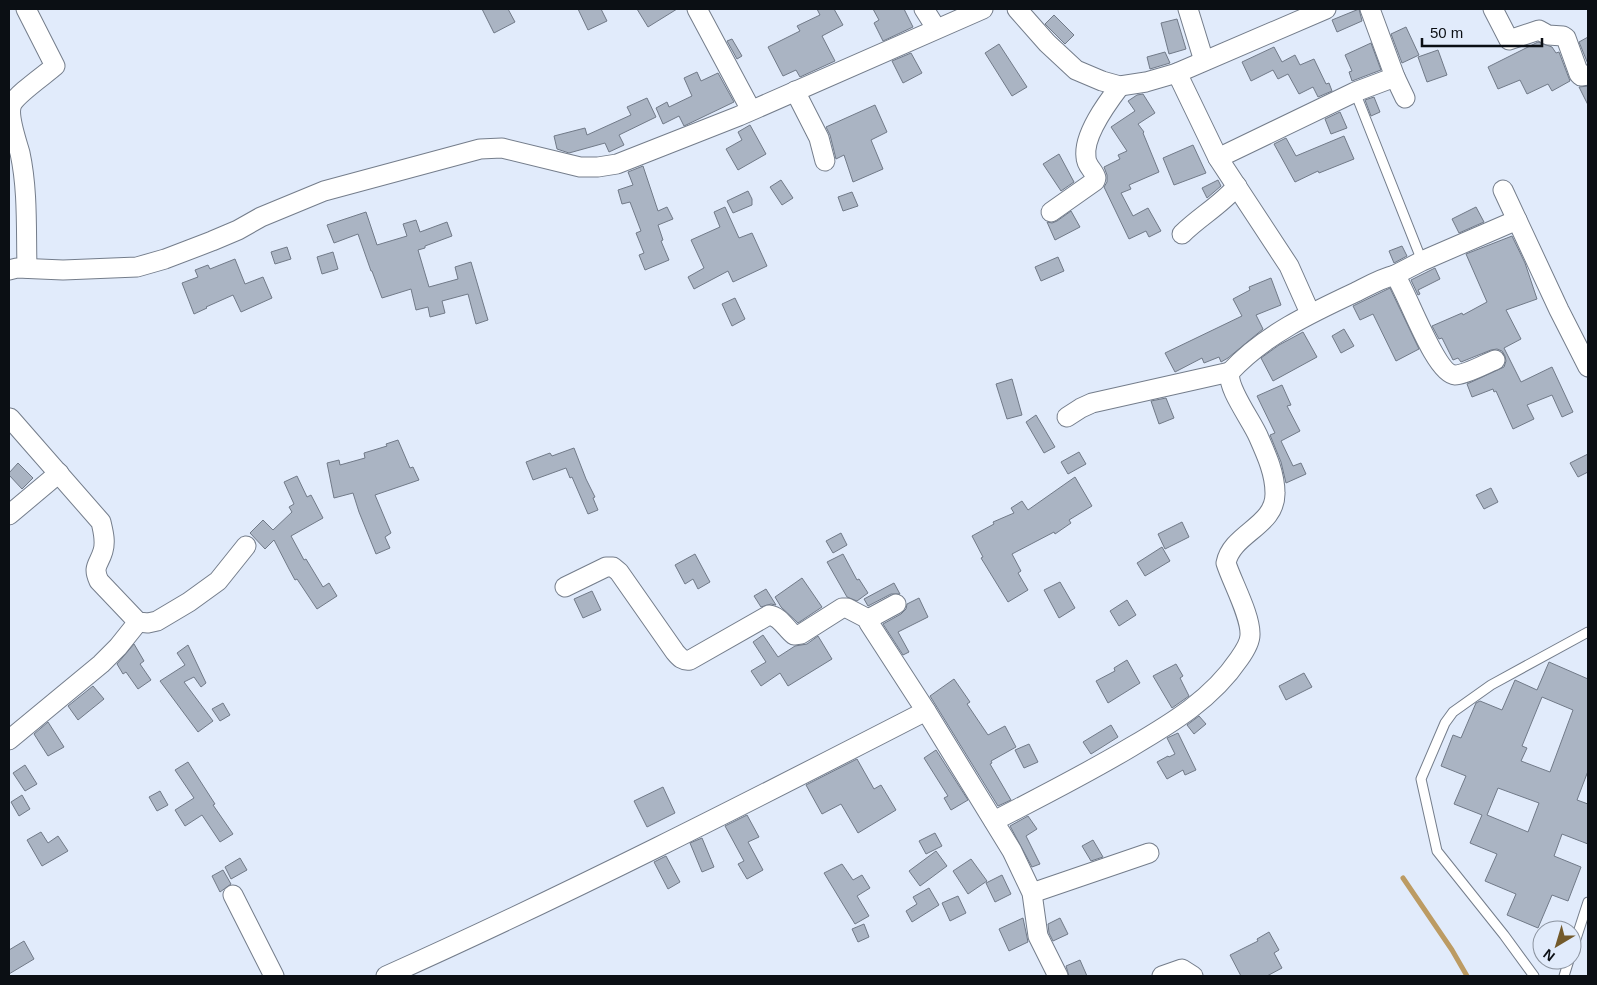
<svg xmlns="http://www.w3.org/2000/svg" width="1597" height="985" viewBox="0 0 1597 985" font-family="Arial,sans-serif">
<rect width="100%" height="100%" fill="#e1ebfb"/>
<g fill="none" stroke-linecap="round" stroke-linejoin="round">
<path stroke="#bc9b63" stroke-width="5" d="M1403,878L1452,950L1467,976"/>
</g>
<g fill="#aab4c3" stroke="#717a88" fill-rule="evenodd">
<path d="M482,9H508L515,22L494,33Z"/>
<path d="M578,9H601L607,21L588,30Z"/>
<path d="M637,9H677L648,27Z"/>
<path d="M817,9H834L843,25L822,36L835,61L800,77L796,70L783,76L768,47L800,31L797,26L820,15Z"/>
<path d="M873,9H904L913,27L883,41L874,23L879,20Z"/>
<path d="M1359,9L1362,21L1337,32L1332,20Z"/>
<path d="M1054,15L1074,35L1065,44L1045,24Z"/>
<path d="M1177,19L1186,49L1169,54L1161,23Z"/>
<path d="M1406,27L1419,55L1402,63L1391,34Z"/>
<path d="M1588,37V64L1579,42Z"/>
<path d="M732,39L742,56L737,59L727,41Z"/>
<path d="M1538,42L1552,47L1556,53L1559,52L1570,81L1552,91L1548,84L1527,94L1520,80L1498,89L1488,67Z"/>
<path d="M1371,43L1381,70L1352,81L1349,72L1352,71L1345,55Z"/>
<path d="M999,44L1027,87L1012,96L985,53Z"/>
<path d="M1274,47L1282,62L1295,55L1300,65L1314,59L1326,84L1329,83L1332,91L1318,97L1313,87L1299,94L1288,74L1278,79L1273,70L1251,81L1242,62Z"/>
<path d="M1438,50L1447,75L1427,82L1418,57Z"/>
<path d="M1165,52L1170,63L1150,69L1147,57Z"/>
<path d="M911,53L922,73L903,83L892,61Z"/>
<path d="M697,72L701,81L718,73L734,102L684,126L679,116L663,124L656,108L667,102L669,107L692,96L684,78Z"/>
<path d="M1588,86V105L1579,87Z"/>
<path d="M1143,94L1155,113L1138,124L1144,132L1143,133L1159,172L1129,185L1131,189L1121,193L1133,216L1148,208L1161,231L1149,237L1146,231L1129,239L1104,187L1107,182V175L1104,167L1120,159L1118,155L1127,151L1111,127L1135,111L1128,101L1137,95Z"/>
<path d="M1374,97L1380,112L1371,116L1365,100Z"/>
<path d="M647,98L656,117L619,135L624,145L609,152L605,143L569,153L557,149L554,136L585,128L587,135L631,115L627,107Z"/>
<path d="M875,105L887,132L871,140L883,169L853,182L844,155L836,159L830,135L826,127Z"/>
<path d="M1340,112L1347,128L1331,134L1325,119Z"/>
<path d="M750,125L766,154L738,170L726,149L742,140L738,132Z"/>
<path d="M1344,136L1354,159L1319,173L1318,171L1295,182L1274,144L1286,138L1296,156Z"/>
<path d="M1193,145L1206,173L1174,185L1163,158Z"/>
<path d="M1059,154L1074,182L1061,191L1043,164Z"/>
<path d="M643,166L658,211L667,207L673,219L658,225L663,240L661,241L669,260L645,270L639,255L644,253L636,233L641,231L630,202L622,204L618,190L633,185L628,172Z"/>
<path d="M781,180L793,198L782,205L770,187Z"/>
<path d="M1218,180L1221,186L1207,198L1202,188Z"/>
<path d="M748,191L752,199V205L733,213L727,201Z"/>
<path d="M852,192L858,206L843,211L838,197Z"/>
<path d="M725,207L739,238L752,233L767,266L733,282L728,271L694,289L688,277L704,268L691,240L720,227L714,212Z"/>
<path d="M1476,207L1484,222L1459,233L1452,219Z"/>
<path d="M1071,211L1080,227L1055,240L1047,222L1052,223L1057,221Z"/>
<path d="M366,212L377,245L407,236L403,224L416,220L420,232L447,222L452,236L425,246V248L418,250L429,287L458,279L455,267L471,262L488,320L476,324L468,294L442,301L445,313L430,317L428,307L416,310L411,289L382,298L372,271H371L358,234L334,243L327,225Z"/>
<path d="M1512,236L1525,263L1537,299L1506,310L1521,339L1504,348L1521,382L1552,367L1573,412L1562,417L1552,395L1527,405L1534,419L1513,429L1496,391L1494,392L1493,389L1472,397L1467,384L1504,367L1506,361L1505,356L1502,351L1497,349L1491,350L1461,362L1458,358L1453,360L1442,338L1439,339L1432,326L1462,313L1463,315L1487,302L1466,254Z"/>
<path d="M1402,246L1407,256L1394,263L1389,251Z"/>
<path d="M287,247L291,259L275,264L271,252Z"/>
<path d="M333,252L338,269L322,274L317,257Z"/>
<path d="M1058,257L1064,271L1041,281L1035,267Z"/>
<path d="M235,259L245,284L263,277L272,298L241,312L233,295L206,307L207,308L194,314L182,283L198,277L195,270L208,265L210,269Z"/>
<path d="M1435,268L1440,279L1418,290L1420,294L1418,295L1411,280Z"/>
<path d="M1271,278L1281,305L1256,315L1263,329L1228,358L1221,362L1219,357L1204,363L1202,358L1175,372L1165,353L1242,316L1233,299L1250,290L1249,287Z"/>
<path d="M1390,288L1419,349L1396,361L1373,314L1360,320L1353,306Z"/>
<path d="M735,298L745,319L732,326L722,304Z"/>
<path d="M1344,329L1354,346L1341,353L1332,336Z"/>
<path d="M1303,332L1317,357L1273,381L1261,358L1279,345Z"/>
<path d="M1012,379L1022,415L1007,419L996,384Z"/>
<path d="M1282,385L1291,405L1287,406L1300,431L1281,441L1293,466L1301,463L1306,474L1286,483L1281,462L1270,435L1275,433L1257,396Z"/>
<path d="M1166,398L1174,418L1159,424L1151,401Z"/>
<path d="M1036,415L1055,447L1044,453L1026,422Z"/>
<path d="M398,440L410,468L413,467L419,480L375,495L391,533L385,537L390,548L376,554L359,512L353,493L334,498L327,463L339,460L340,465L365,458L364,453L387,446L386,444Z"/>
<path d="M574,448L586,479L595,497L593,498L598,510L588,514L572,477L570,478L566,468L533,480L526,462L550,453L552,456Z"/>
<path d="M1079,452L1086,464L1068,474L1061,462Z"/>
<path d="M1588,454V472L1578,477L1570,463Z"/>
<path d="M18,463L33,478L22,489L9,475V473Z"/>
<path d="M297,476L307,497L311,495L323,518L291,536L304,560L306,559L323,587L329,583L337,596L317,609L297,579L295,580L289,569L274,540L265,549L250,533L263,520L273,530L292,512L289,507L294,504L284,482Z"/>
<path d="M1075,477L1092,506L1069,520L1071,523L1055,534L1054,532L1012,554L1021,571L1018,573L1028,590L1008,602L981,558L983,557L972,536L994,524L993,522L1014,513L1011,508L1022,501L1028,510Z"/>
<path d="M1491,488L1498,502L1484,509L1476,495Z"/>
<path d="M1182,522L1189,537L1165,549L1158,534Z"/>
<path d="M841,533L847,545L833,553L826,541Z"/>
<path d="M1162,547L1170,561L1145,576L1137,563Z"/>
<path d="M695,554L710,582L698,589L693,579L685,584L675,565Z"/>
<path d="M843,554L857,580L859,579L868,593L857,601L847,597L827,562Z"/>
<path d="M802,578L822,607L798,623L781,607L775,597Z"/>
<path d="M1060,582L1075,608L1059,618L1044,590Z"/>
<path d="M894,583L900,594H891L868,606L864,599Z"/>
<path d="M766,589L776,605L771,604L761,607L754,596Z"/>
<path d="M592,591L601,610L583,618L574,599Z"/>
<path d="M919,598L928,617L898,632L909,652L903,655L883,624L901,614L906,609L907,604Z"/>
<path d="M1127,600L1136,615L1119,626L1110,611Z"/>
<path d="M763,635L778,657L795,646L807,644L818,636L832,659L788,686L780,673L761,686L751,671L766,662L753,642Z"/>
<path d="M134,644L144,661L140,664L151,680L138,689L126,672L123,674L117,664Z"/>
<path d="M188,645L206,683L201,687L194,677L184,682L213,721L198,732L160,681L185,665L177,653Z"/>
<path d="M1127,660L1140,683L1108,703L1096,681L1115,671L1114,668Z"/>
<path d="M1549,662L1588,679V771L1577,800L1588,804V844L1562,834L1554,856L1581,867L1568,901L1552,895L1538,928L1507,915L1516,894L1485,881L1497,854L1470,843L1482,815L1454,804L1466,776L1441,766L1453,735L1461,738L1476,703L1480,701L1502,710L1515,680L1537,690ZM1542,697L1573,710L1550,772L1521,761L1527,748L1522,746ZM1498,788L1539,803L1528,832L1487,815Z"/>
<path d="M1176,664L1183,676L1180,678L1189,696L1172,708L1153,676Z"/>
<path d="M1304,673L1312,687L1286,700L1279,686Z"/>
<path d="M954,679L970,702L967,704L988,735L1005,726L1016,747L991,761L992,763L990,764L1011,800L998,806L930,696Z"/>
<path d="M93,686L104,699L78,720L68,706Z"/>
<path d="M223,703L230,715L220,721L212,709Z"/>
<path d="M1199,716L1206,724L1194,734L1187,725Z"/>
<path d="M48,722L64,747L48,756L34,734Z"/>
<path d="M1111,725L1118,737L1091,754L1083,742Z"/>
<path d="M1178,733L1196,770L1185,775L1183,770L1167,779L1157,762L1168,756L1169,757L1175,754L1167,738Z"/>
<path d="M1029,744L1038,762L1024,768L1015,750Z"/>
<path d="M936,750L968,800L951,810L944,798L948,796L924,758Z"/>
<path d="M857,759L874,789L881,785L896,810L858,833L841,804L822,814L806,785Z"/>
<path d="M188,762L215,804L213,805L233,834L220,842L202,815L185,826L175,810L194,798L175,770Z"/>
<path d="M25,765L37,784L25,791L13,773Z"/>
<path d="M663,787L675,813L647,827L634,801Z"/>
<path d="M160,791L168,805L157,811L149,797Z"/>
<path d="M22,795L30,809L19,816L11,802Z"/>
<path d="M747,815L759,837L748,842L763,870L747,879L738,864L744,861L725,826Z"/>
<path d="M1028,816L1037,829L1026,836L1040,864L1032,867L1010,826Z"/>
<path d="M41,832L48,843L58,836L68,851L42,866L27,840Z"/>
<path d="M935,833L942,846L926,854L919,841Z"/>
<path d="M702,838L714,867L702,872L690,843Z"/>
<path d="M1093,840L1103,857L1091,861L1082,846Z"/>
<path d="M936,851L947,866L920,886L909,871Z"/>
<path d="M666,856L680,882L668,889L654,862Z"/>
<path d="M240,858L247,870L231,879L225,867Z"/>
<path d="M971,859L987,881L968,894L953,871Z"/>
<path d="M842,864L853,880L862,875L870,888L857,896L869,916L855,924L824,873Z"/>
<path d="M223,870L231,884L220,892L212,876Z"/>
<path d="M1002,875L1011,894L995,902L986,883Z"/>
<path d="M929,888L939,905L912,922L906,911L917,904L913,897Z"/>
<path d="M958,896L966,913L950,921L942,903Z"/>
<path d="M1023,918L1028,942L1009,951L999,929Z"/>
<path d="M1060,918L1068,934L1053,941L1049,933L1048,924Z"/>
<path d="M864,924L869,937L858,942L852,929Z"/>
<path d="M1269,932L1279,950L1274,953L1282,968L1267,976H1241L1230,955L1258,941L1257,939Z"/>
<path d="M24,941L34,959L9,974V950Z"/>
<path d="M1080,960L1087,976H1069L1066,966Z"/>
</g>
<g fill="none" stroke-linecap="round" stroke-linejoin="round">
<defs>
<g id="lane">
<path d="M1355,92L1422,261"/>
<path d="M1572,951L1588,902"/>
<path d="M1534,976L1504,935L1437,851L1421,779L1445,723L1453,712L1491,685L1588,632"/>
<path d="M1564,976L1569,960"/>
</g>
<g id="street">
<path d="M26,9L55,66C46,74 17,94 12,104C7,115 17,142 20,153C28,190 26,230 27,268"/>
<path d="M697,9L751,110"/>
<path d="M924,9L936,28"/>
<path d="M1017,9L1047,43L1076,70L1102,81L1120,86L1146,82L1177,73L1326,9"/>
<path d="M1188,9L1204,61"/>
<path d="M1370,9L1395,77L1405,98"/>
<path d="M1493,9L1509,40L1539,30L1548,35L1563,36L1566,38L1579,74L1581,76L1588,75"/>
<path d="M1177,73L1218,158L1289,266L1310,313"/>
<path d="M795,91L819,138L825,161"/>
<path d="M1218,158L1355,92L1395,77"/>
<path d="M1503,190L1559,310L1588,367"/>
<path d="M1051,212L1095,181L1096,178C1094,170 1086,166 1086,157C1083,135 1107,103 1120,86"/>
<path d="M1182,234C1199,217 1221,205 1237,186"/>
<path d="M9,270L17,268L63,270L137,267L165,259L212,241L238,230L261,217L324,191L480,149L502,148L580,167H598L617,164L739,116L983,9"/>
<path d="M1395,275L1422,261L1517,220"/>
<path d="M1067,417L1081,408L1092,403L1230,372"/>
<path d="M10,418L101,522C103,531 106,541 103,551C99,565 92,566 99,581L138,622L148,623L157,621L189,602L218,581L246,546"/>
<path d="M9,515L59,473"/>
<path d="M565,587L606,567H613L619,572L675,652C680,658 683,661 690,660L769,615C780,616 786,629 794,635L801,634L842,608H847L870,620"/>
<path d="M896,604L872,617L869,623L926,711L1012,851L1032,893L1038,936L1058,976"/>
<path d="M9,740L101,664L118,647L138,622"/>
<path d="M994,821C1040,797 1086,774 1131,747C1172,723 1212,699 1239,659C1244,652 1250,643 1250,635C1251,616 1232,582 1226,563C1232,533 1276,526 1275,493C1275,474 1267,456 1259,438C1253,422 1226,388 1230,372C1264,335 1311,313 1356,292C1368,286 1382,278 1395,275C1407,292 1435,374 1455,375C1465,375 1485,364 1495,360"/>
<path d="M1032,893L1149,853"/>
<path d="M233,895L274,976"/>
<path d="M386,976C569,894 747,803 926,711"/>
<path d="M1162,976L1182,969L1193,976"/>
</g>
</defs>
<use href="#lane" stroke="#747d8b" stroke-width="11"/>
<use href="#street" stroke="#747d8b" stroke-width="21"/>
<use href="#lane" stroke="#fff" stroke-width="9"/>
<use href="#street" stroke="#fff" stroke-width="19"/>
</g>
<rect width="1597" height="985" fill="none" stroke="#0b0f14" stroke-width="20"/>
<g transform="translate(1557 945) rotate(218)"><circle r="24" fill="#e1ebfb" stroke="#8b939f"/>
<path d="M0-4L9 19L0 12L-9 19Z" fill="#735a2b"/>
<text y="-8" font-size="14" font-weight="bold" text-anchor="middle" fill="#0b0f14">N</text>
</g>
<path d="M1422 38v8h120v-8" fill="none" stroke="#0b0f14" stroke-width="2.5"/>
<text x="1430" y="38" font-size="15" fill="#0b0f14" stroke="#e1ebfb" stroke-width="4" paint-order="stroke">50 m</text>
</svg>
